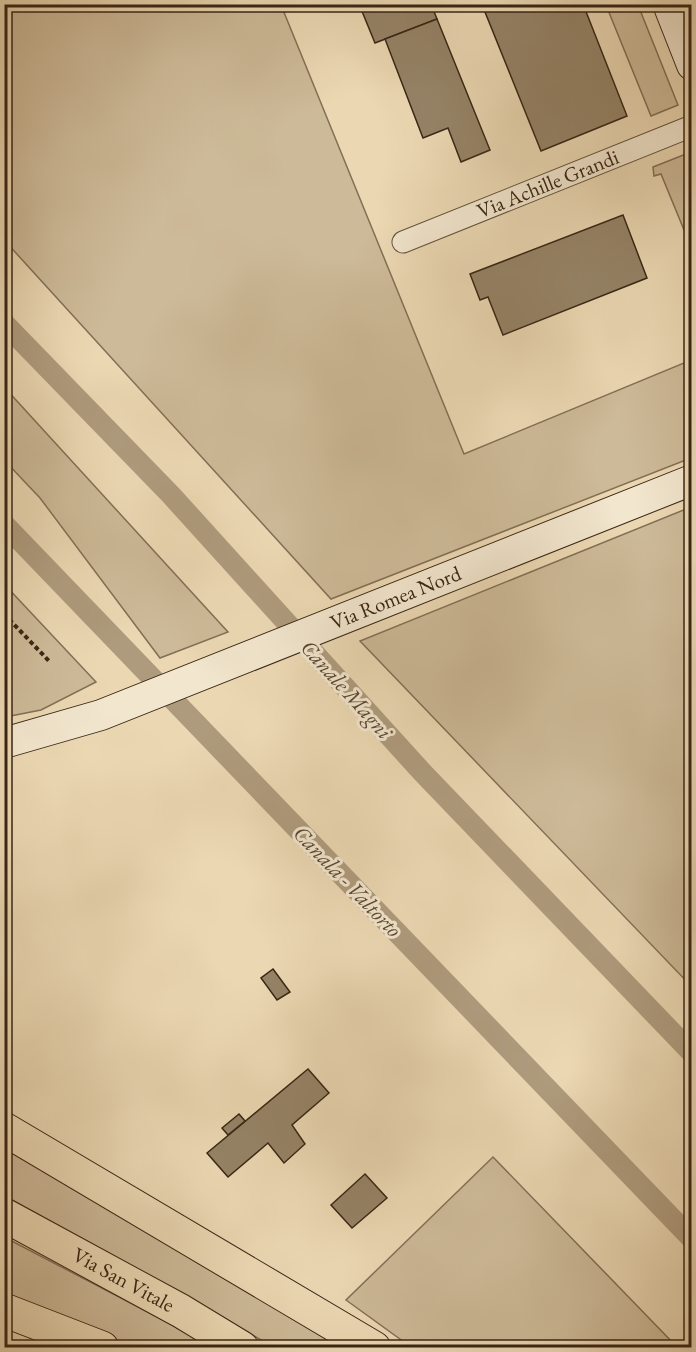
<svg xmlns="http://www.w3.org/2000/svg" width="696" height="1352" viewBox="0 0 696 1352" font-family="'EB Garamond',serif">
<rect width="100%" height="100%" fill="#ebd8b3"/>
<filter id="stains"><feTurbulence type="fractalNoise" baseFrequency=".00333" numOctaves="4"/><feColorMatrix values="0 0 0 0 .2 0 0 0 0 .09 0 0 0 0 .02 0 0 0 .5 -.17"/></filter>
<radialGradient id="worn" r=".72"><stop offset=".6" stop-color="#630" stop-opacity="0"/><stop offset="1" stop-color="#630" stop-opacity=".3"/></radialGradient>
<g fill="#cdba98" stroke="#827056" stroke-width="1.5">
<path d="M5,4L281,5L464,454L691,360V458L331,599L5,241Z"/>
<path d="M606,5H638L678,105L651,116Z"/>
<path d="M691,152H692L691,247L661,174L654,176L653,167Z"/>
<path d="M4,388H5L228,632L160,658L40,498L5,461Z"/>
<path d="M691,507V986L360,641Z"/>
<path d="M4,585H5L96,682L41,710L5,717Z"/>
<path d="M4,1143L352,1347H273L174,1289L5,1196Z"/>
<path d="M493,1157L677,1347H411L346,1300Z"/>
<path d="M4,1237L169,1323L211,1347H125L5,1302Z"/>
</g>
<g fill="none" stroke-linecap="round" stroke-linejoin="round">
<g stroke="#ae9b7d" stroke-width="21">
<path d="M4,323L171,495L422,772L692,1053"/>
<path d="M4,524L692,1239"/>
</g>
</g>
<g fill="#958367" stroke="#382614" stroke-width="1.5">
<path d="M359,4H431L437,19L375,43Z"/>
<path d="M489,4H583L627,116L541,151L483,7Z"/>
<path d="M437,19L490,150L461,162L448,128L423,138L385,39Z"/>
<path d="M623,215L647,278L503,335L488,297L480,300L470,274Z"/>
<path d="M273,969L290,992L277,1000L261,978Z"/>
<path d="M308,1069L329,1093L292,1125L305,1144L284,1163L268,1143L228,1177L207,1153Z"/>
<path d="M239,1114L245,1121L228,1135L222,1128Z"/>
<path d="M365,1174L387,1198L352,1228L331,1205Z"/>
</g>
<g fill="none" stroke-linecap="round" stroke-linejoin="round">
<defs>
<g id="street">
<path id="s1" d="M403,242L692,126"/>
</g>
<g id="secondary">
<path d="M668,4L692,65"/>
<path id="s2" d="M4,743L101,715L692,480"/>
</g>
<g id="primary">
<path d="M4,1129L374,1348"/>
<path id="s3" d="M4,1215L181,1311L242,1348"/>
<path d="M4,1310L102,1348"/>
</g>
</defs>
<use href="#street" stroke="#65523c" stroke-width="23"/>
<use href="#secondary" stroke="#382614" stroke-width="32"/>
<use href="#primary" stroke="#382614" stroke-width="35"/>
<path stroke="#382614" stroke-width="4" stroke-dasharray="4.5 3" stroke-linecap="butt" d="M4,614L49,661"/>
<use href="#street" stroke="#f2e6ce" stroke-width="21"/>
<use href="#secondary" stroke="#f2e6ce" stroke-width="30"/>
<use href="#primary" stroke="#ebd8b3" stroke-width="33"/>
</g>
<g text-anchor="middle" stroke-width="6" stroke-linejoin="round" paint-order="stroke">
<g font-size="21" fill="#382614" stroke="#f2e6ce">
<text dy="7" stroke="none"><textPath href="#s1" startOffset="156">Via Achille Grandi</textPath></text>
<text dy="7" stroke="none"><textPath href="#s2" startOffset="418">Via Romea Nord</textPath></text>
<text dy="7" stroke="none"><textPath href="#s3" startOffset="136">Via San Vitale</textPath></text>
</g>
<g font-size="22" font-style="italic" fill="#5b4934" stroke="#f2e6ce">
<text transform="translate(347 689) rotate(48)" y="8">Canale Magni</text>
<text transform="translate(348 881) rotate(46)" y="8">Canala - Valtorto</text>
</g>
</g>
<rect width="696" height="1352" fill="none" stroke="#ebd8b3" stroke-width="24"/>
<rect x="6" y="6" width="684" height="1340" fill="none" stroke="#382614" stroke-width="3"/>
<rect x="12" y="12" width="672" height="1328" fill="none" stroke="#382614" stroke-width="1.5"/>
<rect width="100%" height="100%" filter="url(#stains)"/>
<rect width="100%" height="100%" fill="url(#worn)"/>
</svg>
